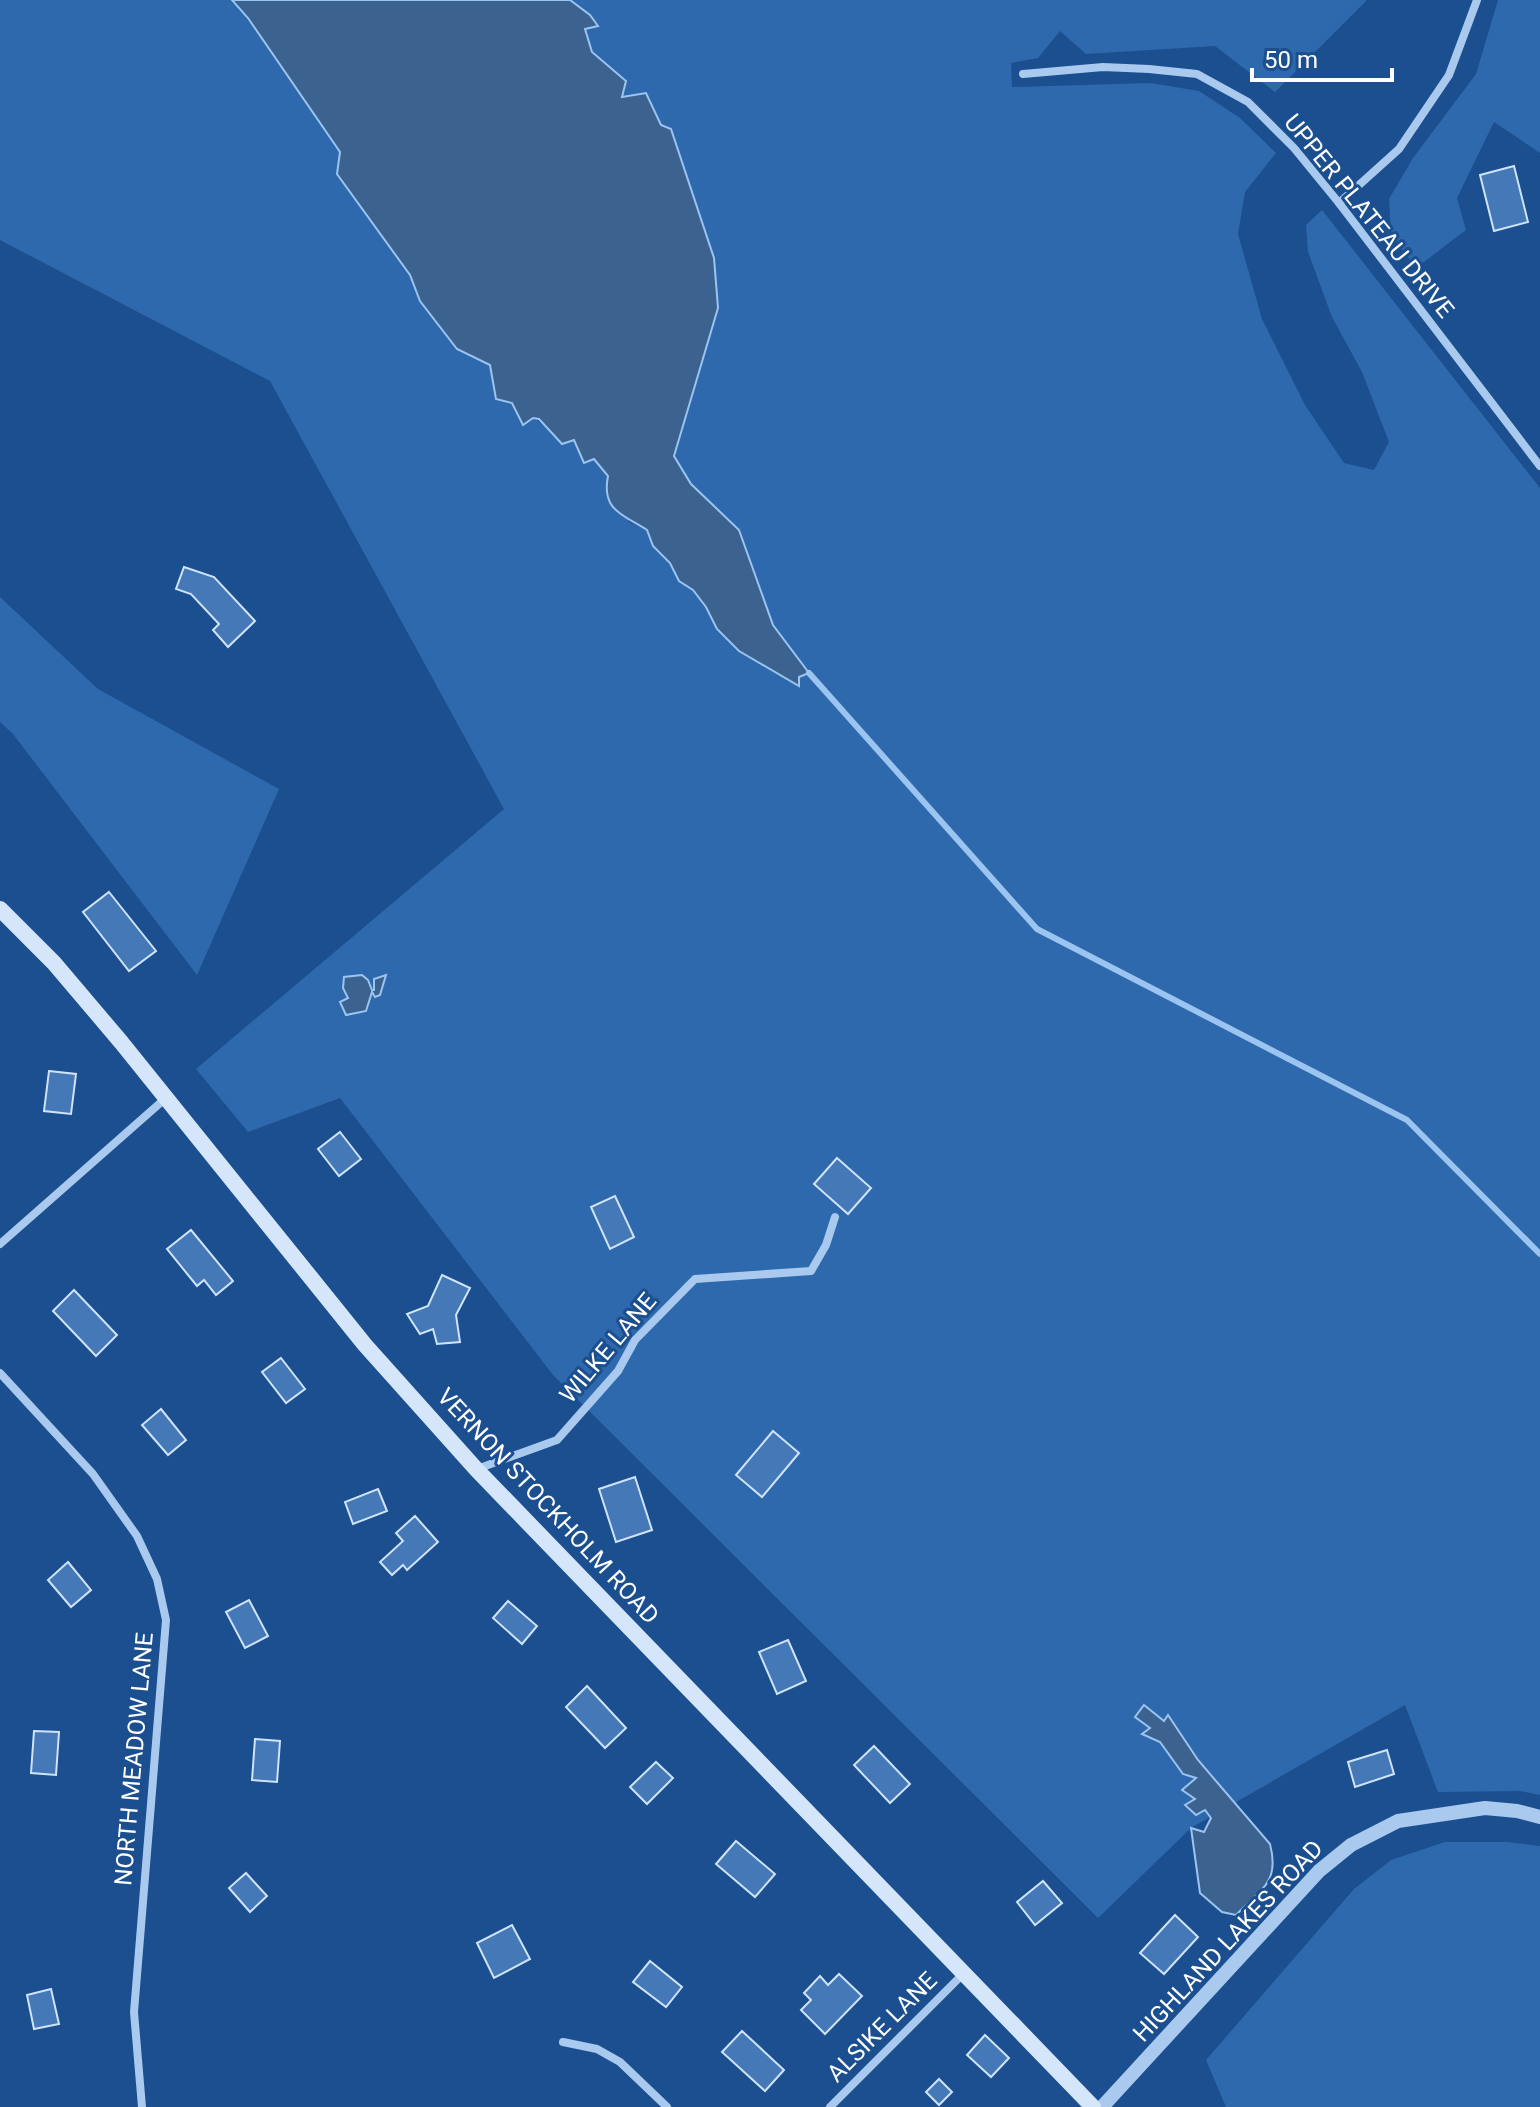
<svg xmlns="http://www.w3.org/2000/svg" width="1540" height="2107" viewBox="0 0 1540 2107" font-family="Roboto,sans-serif">
<rect width="100%" height="100%" fill="#1b4f8f"/>
<g fill="#2e69ad">
<path d="M0,0H232L248,18L341,152L337,174L410,276L420,301L457,349L490,365L497,399C524,406 543,424 562,444L574,440L584,462L594,459L608,476L629,522L647,530L653,546L670,563L679,581L693,590L706,607L717,629L739,651L799,685V677L808,673L773,625L739,530L691,484L674,456L718,308L714,258L671,129L661,126L646,93L622,97L626,81L591,52L585,29L597,26L590,15L570,0H1367L1275,92L1215,46L1086,54L1060,31L1038,58L1011,63L1012,87L1151,83L1199,91L1240,118L1276,153L1245,192L1238,234L1262,319L1305,405L1344,463L1374,470L1389,442L1362,372L1332,317L1308,252L1306,225L1322,210L1540,488V1795L1520,1791L1438,1792L1405,1705L1191,1828L1098,1918L553,1375L340,1098L248,1132L196,1069L504,809L270,381L0,240Z"/>
<path d="M1498,0H1540V153L1494,122L1457,198L1466,230L1416,268L1391,235L1389,199L1413,158L1476,74Z"/>
<path d="M0,597L98,689L279,789L197,975L13,734L0,722Z"/>
<path d="M1445,1842H1507L1540,1846V2107H1226L1206,2060L1354,1889L1391,1860Z"/>
</g>
<g fill="#3c6290" stroke="#9cc4f0" stroke-width="2">
<path d="M232,0H570L590,15L598,26L585,29L592,52L626,81L622,97L646,93L661,125L671,129L714,258L718,308L674,456L691,484L739,530L773,625L809,673L799,677V686L739,651L717,629L706,607L693,590L679,581L670,563L653,546L647,530C624,515 601,511 608,476L594,459L584,463L574,440L562,444L539,419L533,418L523,425L512,403L496,399L490,365L457,349L420,301L410,275L337,174L340,152L248,18Z"/>
<path d="M362,975L368,980L372,990H374V979L386,975L380,995L375,997L372,992L366,1011L346,1015L340,1002L348,998L343,988L344,977Z"/>
<path d="M1144,1705L1164,1721L1168,1715L1198,1760L1270,1844C1280,1883 1261,1889 1236,1915L1222,1912L1200,1893L1191,1828L1204,1832L1211,1818L1205,1810L1196,1815L1185,1805L1195,1799L1182,1790L1196,1778L1183,1774L1160,1742L1142,1734L1150,1728L1135,1717Z"/>
</g>
<g fill="none" stroke-linecap="round" stroke-linejoin="round">
<path stroke="#9cc4f0" stroke-width="6" d="M809,673L1037,929L1407,1120L1540,1254"/>
</g>
<g fill="#4478b7" stroke="#cfe3fa" stroke-width="2">
<path d="M1514,166L1528,222L1494,231L1480,175Z"/>
<path d="M184,567L214,577L255,621L228,647L213,630L219,624L191,594L176,589Z"/>
<path d="M109,892L156,951L129,971L83,912Z"/>
<path d="M49,1071L76,1074L71,1114L44,1111Z"/>
<path d="M340,1132L361,1159L339,1176L318,1149Z"/>
<path d="M837,1158L871,1188L848,1214L814,1184Z"/>
<path d="M615,1196L634,1237L610,1249L591,1207Z"/>
<path d="M191,1230L233,1281L216,1295L204,1280L197,1286L167,1249Z"/>
<path d="M442,1275L470,1288L456,1315L460,1342L437,1344L433,1329L420,1334L407,1314L428,1306Z"/>
<path d="M74,1290L117,1335L96,1356L53,1311Z"/>
<path d="M281,1358L305,1389L286,1403L262,1372Z"/>
<path d="M161,1409L186,1440L168,1455L142,1425Z"/>
<path d="M773,1431L799,1453L762,1497L736,1475Z"/>
<path d="M635,1477L652,1530L616,1542L599,1489Z"/>
<path d="M378,1489L387,1511L353,1524L345,1502Z"/>
<path d="M415,1516L438,1542L407,1570L403,1565L392,1575L380,1562L403,1541L396,1533Z"/>
<path d="M68,1562L91,1590L71,1607L48,1580Z"/>
<path d="M249,1600L268,1636L245,1648L226,1612Z"/>
<path d="M508,1601L537,1626L522,1644L493,1618Z"/>
<path d="M788,1640L806,1681L777,1694L759,1652Z"/>
<path d="M587,1686L626,1728L605,1748L566,1707Z"/>
<path d="M34,1731L59,1732L56,1775L31,1773Z"/>
<path d="M255,1739L280,1741L277,1782L252,1780Z"/>
<path d="M874,1746L910,1784L890,1803L854,1765Z"/>
<path d="M1387,1750L1394,1774L1355,1787L1348,1762Z"/>
<path d="M656,1762L673,1778L647,1804L630,1787Z"/>
<path d="M736,1841L775,1874L755,1897L716,1864Z"/>
<path d="M246,1873L267,1896L250,1912L229,1888Z"/>
<path d="M1043,1881L1062,1903L1035,1925L1017,1902Z"/>
<path d="M1175,1915L1198,1937L1164,1974L1140,1953Z"/>
<path d="M512,1925L530,1959L494,1978L477,1943Z"/>
<path d="M650,1961L682,1987L666,2007L633,1982Z"/>
<path d="M839,1974L862,1996L825,2034L801,2010L811,2000L804,1993L820,1976L828,1985Z"/>
<path d="M51,1989L59,2024L34,2029L27,1995Z"/>
<path d="M742,2031L784,2070L765,2091L722,2052Z"/>
<path d="M985,2035L1009,2058L991,2077L967,2055Z"/>
<path d="M939,2079L952,2092L939,2105L926,2092Z"/>
</g>
<g fill="none" stroke-linecap="round" stroke-linejoin="round">
<g stroke="#a9c9ee" stroke-width="8">
<path d="M1023,74L1103,67L1149,69L1197,74L1248,102L1294,148L1339,203L1540,466"/>
<path d="M1339,203L1399,149L1449,75L1477,0"/>
<path d="M0,1244L167,1097"/>
<path d="M0,1373L93,1474L137,1536L157,1579L166,1620L134,2012L142,2107"/>
<path d="M477,1469L557,1440L618,1371L635,1340L695,1279L811,1271L826,1245L835,1217"/>
<path d="M563,2042L597,2049L620,2062L667,2107"/>
<path d="M830,2107L963,1974"/>
</g>
<path stroke="#a9c9ee" stroke-width="14" d="M1102,2107L1319,1871L1351,1845L1398,1821L1485,1808L1517,1811L1540,1817"/>
<path stroke="#d6e6fa" stroke-width="16" d="M0,909L54,963L121,1042L365,1345L476,1469L1093,2107"/>
</g>
<g text-anchor="middle" stroke-width="6" stroke-linejoin="round" paint-order="stroke">
<g font-size="24" fill="#fff" stroke="#1b4f8f">
<text transform="translate(1369 216) rotate(51)" y="8">UPPER PLATEAU DRIVE</text>
<text transform="translate(608 1348) rotate(-50)" y="8">WILKE LANE</text>
<text transform="translate(548 1506) rotate(47)" y="8">VERNON STOCKHOLM ROAD</text>
<text transform="translate(134 1759) rotate(-85)" y="8">NORTH MEADOW LANE</text>
<text transform="translate(1228 1941) rotate(-47)" y="8">HIGHLAND LAKES ROAD</text>
<text transform="translate(882 2027) rotate(-45)" y="8">ALSIKE LANE</text>
</g>
</g>
<path d="M1252 68v12h140v-12" fill="none" stroke="#ffffff" stroke-width="4"/>
<text x="1264" y="68" font-size="24" fill="#ffffff" stroke="#1b4f8f" stroke-width="6" paint-order="stroke">50 m</text>
</svg>
